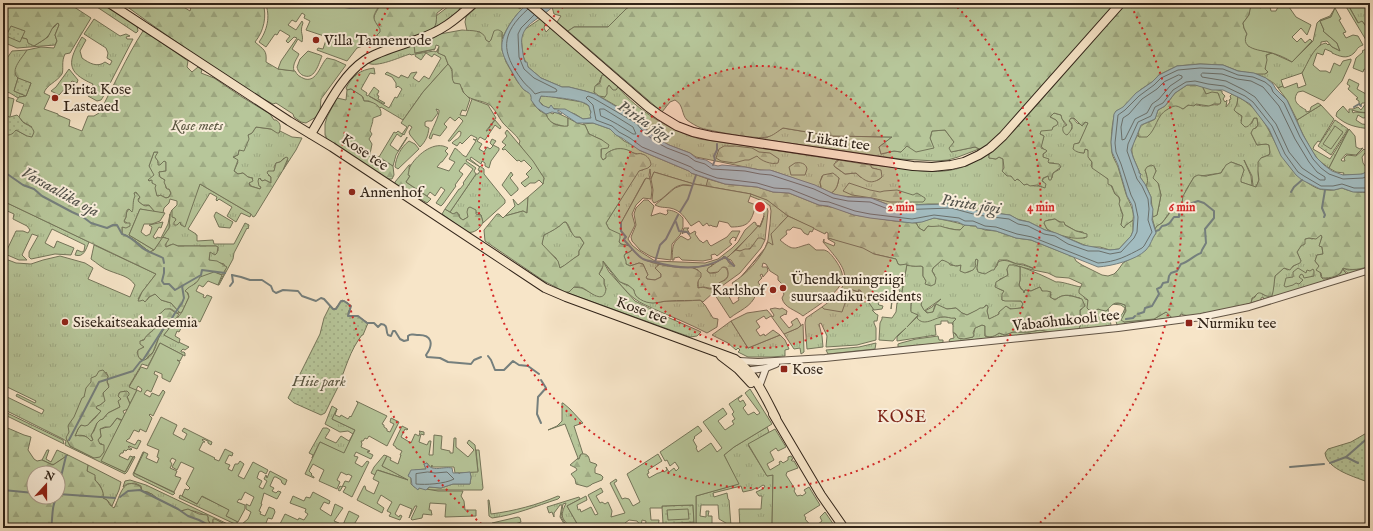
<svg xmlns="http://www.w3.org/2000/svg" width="1373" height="531" viewBox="0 0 1373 531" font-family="'IM FELL English',serif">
<defs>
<pattern id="grass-tufts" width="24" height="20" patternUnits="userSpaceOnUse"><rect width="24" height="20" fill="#b7c69a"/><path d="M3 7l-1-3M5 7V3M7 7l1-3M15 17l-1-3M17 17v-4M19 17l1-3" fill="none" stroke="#9eaa84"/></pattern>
<pattern id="forest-firs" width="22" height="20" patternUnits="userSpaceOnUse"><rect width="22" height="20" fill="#b7c69a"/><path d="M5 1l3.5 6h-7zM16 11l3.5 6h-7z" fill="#9eaa84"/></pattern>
<pattern id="park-dots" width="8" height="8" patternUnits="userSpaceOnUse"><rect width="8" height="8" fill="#b7c69a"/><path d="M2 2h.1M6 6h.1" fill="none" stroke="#9eaa84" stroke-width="1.8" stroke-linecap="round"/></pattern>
</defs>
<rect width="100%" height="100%" fill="#f7e5c8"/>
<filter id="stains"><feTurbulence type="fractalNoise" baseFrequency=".005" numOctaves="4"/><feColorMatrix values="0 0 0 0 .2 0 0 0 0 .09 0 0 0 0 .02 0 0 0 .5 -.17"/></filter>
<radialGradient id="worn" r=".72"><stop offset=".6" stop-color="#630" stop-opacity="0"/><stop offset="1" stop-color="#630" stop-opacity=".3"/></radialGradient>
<g fill="url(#grass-tufts)" stroke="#74755a">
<path d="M91,3H103L137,26L138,31L136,33Z"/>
<path d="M453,3H461C460,16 444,23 434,28L436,22V16Z"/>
<path d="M481,3H518L516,6L520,9L526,3H529C517,12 508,25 502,39V32L493,36L491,40L489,42L485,40L480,32L467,31L465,22L466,17Z"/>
<path d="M556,3H635L626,9L608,27H574L568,31L557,22L561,16L554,14L552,7Z"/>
<path d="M1347,3H1370L1369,30L1362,21L1359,24Z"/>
<path d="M1335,8L1331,17L1320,21L1324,30L1323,31L1337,43L1340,51L1332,47L1327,41L1321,42V44L1315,51L1302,73L1281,80L1283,86L1278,88C1274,81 1264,78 1257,74L1267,73L1265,69L1266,55L1272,53L1292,62L1313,41L1317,23L1320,20L1330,16Z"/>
<path d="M94,19L120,36L126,34L130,36L126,37L127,39H133L103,97L101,100L97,101L88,96L93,84C65,72 68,61 82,37L86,40L80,51L82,58C89,63 97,68 105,62L110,65L112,61L107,58L108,53L106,48L84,34Z"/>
<path d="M540,19L545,24L544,28L546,32L550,28L553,30L605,75L601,77L599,83L597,84L594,92L595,94L585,91L569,87H562L541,78L528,67L523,56L521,36L524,30Z"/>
<path d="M58,23L59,25L55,35L57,41L55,45L17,48L3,42V28L4,25L10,34L27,39L34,46L48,37L51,30Z"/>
<path d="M414,45L415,53L435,49L411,55L410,54C400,57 377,68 368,63L380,56Z"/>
<path d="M439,47L437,52L445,56L448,64L423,92L403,120L381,107L380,108L369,101H364L363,97L351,89L347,90L346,88C353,75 360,70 374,68L375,74L370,73L361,89L367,93L366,95L368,96L374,87L379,91L377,95L379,96L378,99L385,103L384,104L369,96L389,108L395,97L397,98L402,89L398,86L396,88V83L392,77L385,74L387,72L399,78L401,75L408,78L411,73L417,72L413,78L419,82L424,76L429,79L441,58L434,54L432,57L426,53L421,60L415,56L416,54L434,51L436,52Z"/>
<path d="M27,50L15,74L18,78L14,91L26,96L19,97L18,98L10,93L3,91V64L12,51Z"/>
<path d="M69,69L78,80L77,83L72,81L59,95L51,91L56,87Z"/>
<path d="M609,85L612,89L617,88L618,87C638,111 669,130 700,139L839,160L836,161L835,167L845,174L856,173L860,177L878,180L882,177L877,169L872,168L870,165C902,166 936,179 968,165C975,162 982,157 989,153V158L996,159L999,157L1003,159V170L1012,177L1019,180L1024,185L1027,184C1032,187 1037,185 1042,187L1044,182L1042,181L1044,178L1048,176L1052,178L1053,173L1060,169L1054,163H1049L1043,158V154L1046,152L1041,146L1044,136L1040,134L1041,130L1053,127L1058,123L1056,120L1050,117L1054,113L1061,115C1062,121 1067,126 1069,132L1072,129V124L1069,120L1071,118H1073L1077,123L1083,125L1085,122L1088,123C1086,130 1082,137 1079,143L1075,144L1079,152L1084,153L1085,149L1088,150L1090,160L1092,162L1091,166L1108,179L1115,194L1119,197L1121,211L1123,215L1121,225H1126L1133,220V231L1131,236L1119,249L1110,250L1100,247H1089L1063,236L1085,238L1083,232L1076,231L1055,219L1048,220L1044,223L1047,229L1052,232L1045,230L1029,222L1017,219L1010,215L978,211L952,204H928L899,206L889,205L871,198L840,196L831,193C837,190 838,183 839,178L822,176L820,182L821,188L773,171L760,170L696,157L690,153L669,145L656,138L643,126L641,122L627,112L599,96L605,97L607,88Z"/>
<path d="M1202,86L1222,91V93L1225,96L1223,99L1225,102L1227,100L1226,107L1230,102L1229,100L1231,99L1230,96L1232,94L1238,97L1236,112L1242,116L1241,121L1248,125L1252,123L1254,118H1257L1258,125L1251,133L1257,145L1266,144L1269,145L1270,152L1269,155L1261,158C1259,165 1257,173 1259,180L1256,187H1253L1252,176L1244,160L1251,176L1252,186L1241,182L1240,179L1244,170L1242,166L1231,162L1223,169L1221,173L1194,177L1186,190L1182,204L1174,206L1162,223L1157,226L1155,229L1152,217L1157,215L1161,195L1158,183L1152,178L1156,171L1155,168L1145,170C1147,175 1149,182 1146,186L1140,177L1141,174L1139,173V171C1133,156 1127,150 1138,135L1139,137C1148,127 1161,109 1174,105C1177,104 1180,107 1183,109C1192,101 1195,106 1205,106C1210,106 1213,104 1218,105L1219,99L1218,93L1206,94Z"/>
<path d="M541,96H548L558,98L582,102L589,106L591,113V118L583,119L575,114L563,110L545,107L539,101Z"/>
<path d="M1321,105L1334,119L1320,142L1318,141L1314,146L1313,149L1330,159L1349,129L1329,168C1326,166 1322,163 1319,160C1313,155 1299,128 1297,120Z"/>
<path d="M549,112L553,114L555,112L568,118V126L566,127C557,124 549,125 546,114Z"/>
<path d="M593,123L610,129L624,141L636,147L639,150L689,171L691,173L708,179L707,186L694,184L654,172L651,179L650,169L649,175L650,179H645L621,223V231L626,237L625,241L630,246L621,244L607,226L606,223L639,170H643L642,154C629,155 621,142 606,154L607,157L603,160L601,157L602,140L589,134L585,125L583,124Z"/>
<path d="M256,127L271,129L279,133L280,131L292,137L302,138L296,150L283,170L288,160L284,158L280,162L276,163L274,167L275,170L268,175L271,177V183L265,180L262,181L260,178L259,183L261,187L260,189L251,186L249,183L253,178L248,177L243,173L238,174L234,171L238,162L236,159L233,157L238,155L239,150C247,147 247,143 248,135L252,133Z"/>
<path d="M783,128L831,136L892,137L879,147L881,154L894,151L901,152L907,146L933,148L930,138L932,131L945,130L954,142L951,152L975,147L979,149L958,157L948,160L936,161L900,159L754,138H766Z"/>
<path d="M154,152H158L156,158L158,161V163H162L164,161L166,162V171L159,172L160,177L165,180L166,188L169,189L171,193L169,197L166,198L160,195L159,196H157L151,180L149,181L148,180L151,172L149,166Z"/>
<path d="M480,166L484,169V174L505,200V203L483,223L481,215L476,212L463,220L460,218L459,214H453L450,212L476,174H478L480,171L478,170Z"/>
<path d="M200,184L251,214L250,217L241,213L236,222L227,216L232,207L219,199L217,201L216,200L217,197L210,193L188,229L196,234V235H197V241L213,240L214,244H234L245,223L249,225L248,229L247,228L234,253L233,259L219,285H218L225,272L224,264L209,260L210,252L218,251V247L216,246H178L170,245L166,247V238L162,237L169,228L170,214L172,210L176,219V221L180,222L181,225Z"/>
<path d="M134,192L138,194L140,197L138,199L139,202L145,206L149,205L155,212L140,209L129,235L154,250L150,252C141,246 133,237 122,234V227L127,223L124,221L126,217V213L129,209L131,211L134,197Z"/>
<path d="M751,194L768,200L788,216L780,224L773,246L768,242L766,248L741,277L765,248L768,240L770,224L771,211L770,206L765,202L750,196Z"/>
<path d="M528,197L527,213L523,211L505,216L515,206L513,199L518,205Z"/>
<path d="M3,201L89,242C86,249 84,258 75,255L77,250L82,252L84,251L85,245L52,229L45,243L54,248L57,241L74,248L71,255L55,254L31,259L29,257V252L38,236L32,234L22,255L27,260H19L5,254L16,231H23L28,233L30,230L27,226L13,219L14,214L3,209Z"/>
<path d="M764,206L767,208L768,211L765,240L761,238C754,245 747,254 736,250L758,226L760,227C763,220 766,214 762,207Z"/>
<path d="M216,212L233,222L230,228L219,227L214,216Z"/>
<path d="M934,218C945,220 955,222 965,225L960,230C951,230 941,225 932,228L928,226L924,231L919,228L916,223Z"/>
<path d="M564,222H566L571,232L576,237H580L584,243L579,251V255C572,259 567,265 560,268L556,258L542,246V242L544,235C551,231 558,228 564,222Z"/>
<path d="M1320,235L1322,236L1320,244L1322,247L1323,254L1317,255L1315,261L1319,266L1321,277L1323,279L1333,278L1341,273L1343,268L1348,270L1363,269L1349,274L1343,269L1344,271L1347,274L1264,300L1263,297L1261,298V300L1251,303L1252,299L1255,297L1257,293L1260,292C1264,296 1268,297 1272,294L1275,276L1284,268L1288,270L1301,261L1297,252L1305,239L1309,238L1312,239L1318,237Z"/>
<path d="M94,245L156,274L142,292L138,299L147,300L149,297L155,294L161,300L171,303L180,313C176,313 175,311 171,309C167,308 165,311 162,313C156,317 154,319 156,327C153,331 147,334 144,340H142L144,347L137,352L140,359C152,363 156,345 159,337C160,334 163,330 165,326L169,329L164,335L189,347L185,350L183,349L181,351V352H184L185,353V356L160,343L148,366L142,364L129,386L137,390L130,404L125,391L119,393V397L121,399L120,407L108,413L103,419L97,423L91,436L93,440L91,441L85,436H75L78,429L81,425C89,427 95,418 100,412L96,407L97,405C106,405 103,398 103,393L109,385L107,382L108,376L106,372L67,440L70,446L94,458L102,444H100L97,440L101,437L100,429L111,426L117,418L120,420H122L102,461L125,472L134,456L135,457L127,472L125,474L65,445L66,441L63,439L3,409V395L42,414L44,410L16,396L17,394L35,403L36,401L3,385V258L16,263L31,264L43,260L60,256L85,263L93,268L88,279L130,297L135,285C129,276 120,275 110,271C103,269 97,263 91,259Z"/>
<path d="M632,249L642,258L660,264L657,265L661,274V277L655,280L647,279L646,277L648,275L643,264L639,263L630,266L626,264L624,256L625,254L631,251Z"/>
<path d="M977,259L978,260L977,270L981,273L990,271L997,266L998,262C1004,259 1008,261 1014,263C1021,265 1026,265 1034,269L1033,270L1013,265L1007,269L1008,276L1000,279L995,286L999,289L1004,291L1002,297V300L1021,301L1023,304L1021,308C1017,308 1012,311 1008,307L1004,308L1002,310L999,312V314C996,316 993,317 989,320L987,311L988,307L986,305L983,308L967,315L962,313L956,308L947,309L935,305L933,312L929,313L925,311L932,307L941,299L924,311L921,305L919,295H915L911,303V311L918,315L907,327L917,317L919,320C929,323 932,318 941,317C945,316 950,318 955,318L956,320L953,322V325L952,323H948V321H941V324L935,325L936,335L897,341V337L906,328L898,335L893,341L879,340L880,323L882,319V317L892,318L896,312L897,303L900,302L907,264L912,266H921L923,267V276L926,281L935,275L932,271L933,268L942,260L948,261L950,265L957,266L961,265V271C970,275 975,269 975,260Z"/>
<path d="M603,260C609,267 614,275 620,281C628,289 632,281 636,296C650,306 654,302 669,301C679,301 690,301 700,300L705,305L713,318L718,319L717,327L707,333C690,324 672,317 654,309C648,306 640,303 635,299C624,291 610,272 603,260Z"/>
<path d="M603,261L609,272L635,301L665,316L697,330L701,332L697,336L690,337L565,292H569L574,287L582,288L593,294L606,289L604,284V279L599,274L602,269Z"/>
<path d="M713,264L707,270L709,273H716L721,267H725C735,279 719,281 713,289L704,287L698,288V270L691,267Z"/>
<path d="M1019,266C1033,271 1044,276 1056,282C1061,281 1074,286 1081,287L1080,288L1085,299L1088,300L1089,310L1095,311L1098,309L1108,310V309L1111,325L1110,326L1079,329L1084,316L1080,315V310L1082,309L1080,298C1074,297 1069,294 1062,296C1057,297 1056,302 1050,297L1051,294L1042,291L1040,287L1031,291L1025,290L1024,293L1019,285L1020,280V267Z"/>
<path d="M850,289L858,292V290H860L873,308L874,310H872L876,314L878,315L877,321H874V323L876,328V340L857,345L826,347L827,336L821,323L819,324L822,336L823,347L807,349L805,323L806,318L822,307L824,309Z"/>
<path d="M1120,303L1125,305L1126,307L1124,316V322L1154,319L1166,312L1177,317L1117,325L1116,321L1123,313L1125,308L1121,305L1112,304Z"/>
<path d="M731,321L748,348L780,335L785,340L789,349L785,350V356L771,357H748L738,352L740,350L738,348L736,350L728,343L712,335Z"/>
<path d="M803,324L804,352L801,354L800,348L794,349L784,334L798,328Z"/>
<path d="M982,325L985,326V336C990,338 995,336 999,333L1005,335L1013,332H1029L1040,330L1050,332L950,342L949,341L950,339L954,338L953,332L960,339L973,337L975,328Z"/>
<path d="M938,336L939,340H943V343L898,347V344L901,343L916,339Z"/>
<path d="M876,343L875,349L828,354L826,350L859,347Z"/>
<path d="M563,403L570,409L583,423L574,426L583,454L580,455V458L578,459H577L578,458L565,424L548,430L557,426L562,421V403Z"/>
<path d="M332,406L337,409L332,419L355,430L344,454L320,442L312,458L313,455L309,453L323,428H327L330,430L325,438L336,443L341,436L349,441L353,434L348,431L340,432L325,424Z"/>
<path d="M3,411L63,440L64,444L3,414Z"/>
<path d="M767,427L769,432L748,445L767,476L773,475L772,528H740L739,509H761L762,496H759L756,492L763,489L765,486L763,485L757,489L756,488L752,490L743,492L741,486L713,493L714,497L727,493L728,499L729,500L731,526L719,519L718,505H701L700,516L706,517V511H709L708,516H712V528H696V496L738,484L724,455L734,447Z"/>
<path d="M47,450H49L46,459L51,462L57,450L68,455L53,465L42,460Z"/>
<path d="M476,450H479L483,488L482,490H427L429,487L441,488L453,484H470L471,477L470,472L478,471Z"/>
<path d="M143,452H144L134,473L175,493L173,495L134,476L133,474Z"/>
<path d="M384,455L387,456L382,466L408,479V480L378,470L375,475L371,473L374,467Z"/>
<path d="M88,465L121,482L119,490L112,506L107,500L102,498C104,491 100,484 95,480V477L87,471Z"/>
<path d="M130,480L146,485L236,528H232L215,519L213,520V524L211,525L208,520V517C202,513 188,508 181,511L163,502L148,492L142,491L141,486L135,483L127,484L123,487L125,481Z"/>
<path d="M180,495L197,504L201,496L230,510L227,516L238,522L235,524L179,498Z"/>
<path d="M558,496L560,497L558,499C536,506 515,515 492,518L489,516L488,500H489L491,514C514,511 537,505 558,496Z"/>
<path d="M579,497L580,499L567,506L579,527L581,528H570C568,524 566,523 564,520C560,515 564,508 566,503L563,504L561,517L568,528L565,527L563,522L560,517L562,505H560L554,513V517L552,512L549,513L547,507Z"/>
<path d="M518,517L520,518L521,522L512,525L492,528V523Z"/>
</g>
<g fill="url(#forest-firs)" stroke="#74755a" fill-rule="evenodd">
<path d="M3,3H68L91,18L70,53L65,54C61,62 64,69 62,74C57,82 46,85 44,93L50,96L44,109L58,114V115L70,120L69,126L82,131L88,116H94L99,113C114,86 126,57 143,31L148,33L188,61L187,67L192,72L198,67L202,70L201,73L214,78L242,97L270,114L274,120H276C281,123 281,128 279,133H277L271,129L256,127L252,133L248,135L249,139L244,151L239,150L238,155L233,157L238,160L234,171L238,174L243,173L248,177L252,178L253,181L249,183L250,186L260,189L261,187L259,186L258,181L259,178L262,181L265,180L271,183V177L267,173L268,171H274L276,163L280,162L286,157L288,158L283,170L255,216L253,217L251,214L200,184L185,227L181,225L180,222L177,225H174V222L176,220L175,218L172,217V210L177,205V201L170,199L169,203L164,208L163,213L155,212L149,205H143L138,201L140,197L136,192L134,193L135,196C132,202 134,208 132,212L129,209L127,210L126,217L124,221L125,223H130V226L126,228L122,227V234C133,237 141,246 150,252L154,250L162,237L169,239L165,245L166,247L173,244L178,246H216L218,247L217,253L215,255L210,252L209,260L217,261L227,267L222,275L214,272L197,283H195L187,292L189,297L182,312L180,313L171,303L161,300L155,294L149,297L145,302L143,300L140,301H138L142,292L156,274L3,201V134L8,135L16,130L27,136L32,127L23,122L19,117L24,104L16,101L19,97L26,96L31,83C27,82 21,80 18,78C9,70 23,57 27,50L41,47L54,48L57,41L55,35L59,25L58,23C51,27 52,31 48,36C45,40 38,43 34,46L28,43L27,39L10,34L4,25L8,16L3,11ZM154,152H158L155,157L158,161V165H160L164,161L166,162V171L159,172L160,177L165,180L164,182L167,189H169L171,193L169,197L166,198L160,195L159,196H157L155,188L156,185L152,183V180L149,181L148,180L154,175L149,166Z"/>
<path d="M122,3H177L190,11L192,3H263C267,16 264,31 255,42C264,50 267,50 266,62L278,69L295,71C297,75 300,77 305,79C317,82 320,65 327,58L335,60L346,65L321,99L320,111L316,117L306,123L301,122L294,117L293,114L276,103L273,104C256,96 241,85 226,75C190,52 156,28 122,3Z"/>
<path d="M389,3H450L437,13C436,17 437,22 435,26C432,32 392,45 383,48L375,42L377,35L376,24C371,18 376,13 379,7L387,5Z"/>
<path d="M635,3H1252L1249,15L1243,23L1244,28L1247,34L1248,46L1263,51L1272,53L1266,55L1267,60L1265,69L1268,72L1265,74H1257L1238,71L1223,65L1200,64L1177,66L1159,75L1152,82L1140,90L1123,108L1116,111C1112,119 1110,143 1112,153C1113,158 1116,162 1118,167C1121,176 1123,185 1126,194C1129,203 1135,210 1133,220L1126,225L1124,228L1121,225L1123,215L1119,204L1120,200L1119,197L1115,194L1112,186L1108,184V179L1092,168V162L1088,157V150L1085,149L1084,153C1080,153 1076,152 1073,149L1074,144L1079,143L1088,123L1085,122L1082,126L1074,118H1071L1069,121C1074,126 1072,130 1067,135C1064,134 1062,131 1063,127L1067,125L1062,119L1061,115L1054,113L1050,117L1056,120L1058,123L1057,125L1053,127L1052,130L1041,131L1040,134L1044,136L1041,148L1046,150L1047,151L1043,154V157L1049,159L1048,162L1049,163L1059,164L1061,167L1053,173L1051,180H1049L1048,176L1043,178L1042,181L1046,184L1045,188L1037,185L1030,186L1027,184L1024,185L1019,180L1017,179L1015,181L1011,176H1007L1002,171L1004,168L1003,159L999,157L996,159L989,158V153L975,147L951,152L949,148L954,142L945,130L932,131L930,138L934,148L916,152L907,146L901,152L894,151L881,154L879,147L892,137L831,136L783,128C778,131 773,136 767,137C758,140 711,131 701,128C696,126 691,123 687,120C681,114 684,105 675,100L670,102L662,112L568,31L574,27H608L626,9Z"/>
<path d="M462,30C471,31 484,29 486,40L489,42L491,40L494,31C498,29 499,30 502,32V50L506,62L517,81L524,90L530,93L534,105L540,111L546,114C549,124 559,127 568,126V118L577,123L585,125L589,134L602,140L609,145L608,148L601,149V157L603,160L606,158V154C613,148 622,147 630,151C633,152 632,153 636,154C638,154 640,153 642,154C647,155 651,160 651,165L648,168L639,171L606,223L609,229L620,234V238L619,242L621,244L630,246L632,249L631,251L625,254L624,256L626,261V264L630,266L639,263L643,264L648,275L646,277L647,279L655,280L661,277V274L655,268L660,264C666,265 671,267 677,267C686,268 693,265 701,273V277C698,280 697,283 698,288C705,286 706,289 711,289C715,289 716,285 719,283C721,281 726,281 727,278C729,275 728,271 727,268C722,265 721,269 718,272L710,273L707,271L708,268C714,265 719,259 726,258L729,263L735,266L731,260L726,258L736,250L740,251L745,249H750L758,238H761L765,240L761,248L740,273L715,291L703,302L700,300C690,301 679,300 668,301C663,301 658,303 653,303C645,303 634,298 634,290L628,285L620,282L603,261V266L599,274L604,279V284L606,289C604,305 590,292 583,288C580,287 577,287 574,287L569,292H565L544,281L485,241L484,230L497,214H499L503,218L505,216L523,211L527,213L528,197L543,184L544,178L519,144L520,141C516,134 508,129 503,123C499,118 496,111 492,107C484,98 465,103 462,88L454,83L452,80V69L448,64L445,56L438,53L439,46L436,45L435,49L415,53L414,45L440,34ZM564,222H566C570,226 570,232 575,237H580L584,243L579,251V255C572,259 566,265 560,268L558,261L542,244L544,235C552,231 558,228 564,222Z"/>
<path d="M602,75H605L618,87L616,90H613L609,85L607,88V94L605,97L599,96L594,92L595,86L600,83Z"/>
<path d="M1187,85H1195L1202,86L1206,94L1212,92L1218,93L1221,101L1220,104H1214L1209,106L1196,104L1194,106L1188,105L1183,109C1176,105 1175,105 1168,109C1156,115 1157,129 1147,137H1139L1138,135C1140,121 1146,125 1155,119L1158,110L1165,106L1175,93Z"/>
<path d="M351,89L362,96L364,101C372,101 382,105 381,115L373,118C373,123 371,126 370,131L372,134L369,139L372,144L370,154L379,157L393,166L394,175L392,179H389L384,177L327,139L325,135V124L327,117L337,98L346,100L347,90Z"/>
<path d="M1238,97C1274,115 1273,162 1308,183C1314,187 1319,190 1327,190C1333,191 1337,189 1342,188C1351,192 1360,193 1370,192V266C1362,269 1351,271 1343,268C1340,277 1331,278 1322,278L1321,273L1316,270L1319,266L1315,261L1317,255L1323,254L1322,247L1319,246L1322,237L1321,235L1316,239L1309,238L1305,239V244L1301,246L1297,252L1301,261L1300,263L1293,266L1290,270L1284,268L1275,276C1274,283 1274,289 1272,296C1265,298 1263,292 1258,293L1254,297L1252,298L1251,303C1237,307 1192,320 1181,314L1180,316C1170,321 1171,315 1166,312L1154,319L1124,322L1121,320L1126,311L1125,305C1113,300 1113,305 1106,311L1101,310L1098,309L1095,311L1089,310L1087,308L1088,300L1079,293V290L1082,284L1069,278L1056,277L1048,273L1033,270V268L1023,264H1017L1007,260H999L994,270H992L985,274L978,272L977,268L978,260L976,259L975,262L976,266L973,270L965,273L960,271L961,265C952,268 950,262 942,260L933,268L932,271L936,278L935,284L931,286L925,284L926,281L923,276V267L921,266C914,267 908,265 900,265L898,264L896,259L874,254L828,238V233L826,232L825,234L788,216L767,200L751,194L706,186L708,179L725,184L757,187L773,192L789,193L819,205L836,208L854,215L895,221L916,223L919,228L924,231L928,226C932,227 936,226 940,226C947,228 953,230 960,230L965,225L976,226L985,230L996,231L1016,238L1031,240L1074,257L1076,261L1082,265L1102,275L1108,276L1114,274L1118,270L1123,263L1144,251L1156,233L1155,229L1157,226L1162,223L1169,214L1171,208L1174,205L1182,203L1183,196L1194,177L1198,175L1206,176L1221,173L1226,165L1231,162L1242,166L1244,170L1241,179V182L1256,187L1259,180L1258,171V162L1261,158L1269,155L1270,152L1269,145L1266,144L1257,145L1251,133L1253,129L1256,128L1258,125L1257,118H1254C1252,121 1250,127 1245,127L1241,123L1242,116L1236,112L1234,110L1237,104Z"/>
<path d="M724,146H735L752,148L759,152L770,153L779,159L778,163C772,165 761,161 757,156L749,160H745L734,163L721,161L716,158L719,149Z"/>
<path d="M839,160L870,165L872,168L881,170L882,177C871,186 865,181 856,173L845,174L834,166V164Z"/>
<path d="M795,163C800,162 806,163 807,169L805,175H791L789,167Z"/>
<path d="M409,165H411L409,167L410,176L406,182L431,199L427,203L395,184V182Z"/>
<path d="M1151,165L1154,166L1156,171L1153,178L1158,183L1161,195L1157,215L1153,217L1151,197L1146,186C1149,182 1147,175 1145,170L1147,167Z"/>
<path d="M833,173L839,178C838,183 837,190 831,193L821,188L820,182L823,175Z"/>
<path d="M849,183L870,190L880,192L884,191L897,190L913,195L917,193L925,198V200L923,202H890L872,198L852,195L843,191Z"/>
<path d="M470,207L476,210V214L481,215L483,222C481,228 474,234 467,232L442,214L445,209L453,214L457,212L460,218L463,220L468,217L467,212L468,208Z"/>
<path d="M1055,219L1059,222H1064L1065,225L1076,231L1087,234V237C1075,241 1057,235 1047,229L1044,223L1045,221Z"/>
<path d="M1009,265H1015L1020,267V280L1019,285L1021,289L1023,290L1024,293L1025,290L1031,291L1040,287L1042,291H1047L1051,292L1050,297L1055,300C1065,292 1071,296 1082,299L1085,306L1080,310V315L1084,317L1082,319L1079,329L1050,332L1040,330L1029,332H1013L1005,335L999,333C995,336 991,338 985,336V326L982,325L975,328L973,333L974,335L973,337L964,339L958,338L956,334L953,332V322L956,319L955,318C950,319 947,316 942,317C934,318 924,327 917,318L918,315L911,312C911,305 911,298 917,294L919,295L922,301L921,305L924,310L927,313L933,312L936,304L947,309L956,308L962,313L967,315L977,310L980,308H983L987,305L988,307L987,311L989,319C993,317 996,316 999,314V312L1006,306L1010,309L1021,308L1023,304L1021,301H1005L1002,300V294L1004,291L995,287L996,282L1008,275L1007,269Z"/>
<path d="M1298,268L1306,273L1307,270L1310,271L1313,269L1314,271V276L1304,278L1303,275L1301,274L1299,277L1303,280L1299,284L1296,283L1293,285L1286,287L1284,286L1286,278L1293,277V272Z"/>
<path d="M165,309H170L176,313L179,314L169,329L165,326L164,329L158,339L153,352L145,360C139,360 137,356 138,350L144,347L140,344V341L144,340C147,333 153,332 156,327C153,315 159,316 165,309Z"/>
<path d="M103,370L108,376L107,382L109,387L103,393L105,401L100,405L97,406L96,408L101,411C97,416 91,420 88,425L85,426L81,425L78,429L75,436C82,434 87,436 91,441L93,440L91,435L94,431L97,423L100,420L103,419L108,413L120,407L118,401L121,399L118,396L120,392L127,391L129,393V395L127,397L130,404L128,409L123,411L125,415L122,420L117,418L110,427H105L100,429L101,436L98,440L100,444L104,445V452L100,457L94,458L70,446L66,438L69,432L68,426L69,424L74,417L82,398L84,397L86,388L91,382V378L96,376L99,371Z"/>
<path d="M3,426L24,435L31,437L28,450L34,459L37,461L42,460L53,465L68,455L88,465L87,471L95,475V480C99,484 105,492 103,498L107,500L110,505L114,508C121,495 122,477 140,486L142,491L152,494L158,499L181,511L188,509L199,514L207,515L208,517V520L211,525L213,524V519H215L232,528H3ZM34,473H58V497H34Z"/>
<path d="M581,454C588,453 589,457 590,462L596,464L597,465L595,468V473L601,475L603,477L602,480L592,484L591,485L587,487L576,484L575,479L571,474L577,470L576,468L570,465L577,459H579Z"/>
</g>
<g fill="url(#park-dots)" stroke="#74755a">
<path d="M11,26L25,31L20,42L6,36Z"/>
<path d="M18,78L31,83L26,96L14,91Z"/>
<path d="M3,115L10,117L17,115C20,117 21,121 24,123C29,126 32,126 34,132L32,137L27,136L16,130C12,135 9,136 3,134Z"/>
<path d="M1335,120L1348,129L1331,155L1318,146Z"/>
<path d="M342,300L348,303L351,306L348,313V316H358L368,323L363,335H362C350,350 345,370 338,387C334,396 329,404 325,413L321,415L294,403L288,398L320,334L324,318L330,306L332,308L335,309Z"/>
<path d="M1370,431V483C1356,477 1327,470 1325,453L1328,449L1351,442Z"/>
<path d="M693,505L694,522L663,524L662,506Z"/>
</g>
<g fill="#b7c69a" stroke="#74755a">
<path d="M265,3H380C374,17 370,15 380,29V32L377,35L375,42L357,48L347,61L317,50L318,48L323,49L327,37L306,30L310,21L304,18L305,15L302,13L296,22L292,20L288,25L296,30L302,21L303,23C299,33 304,34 302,42L298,39L292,49L299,54C297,59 292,64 294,71L278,69L281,61L297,38L294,37L288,43L286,41L290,36L280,30L277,35L275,34L266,47L259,42C267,31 271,16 265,3Z"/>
<path d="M1342,3H1347L1358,23L1362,21L1370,32V42L1366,40L1345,5Z"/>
<path d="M1251,5L1261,8L1262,6L1270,7L1271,11H1276L1278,7H1289L1296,17L1311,25L1307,35L1301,28L1292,37L1297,42L1301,38L1305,43L1310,39L1312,41L1292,62C1286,58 1279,55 1272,53C1262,50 1239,50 1247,34L1244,28L1243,23L1249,15Z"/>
<path d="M1335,8L1341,19L1339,20L1346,32L1343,33L1346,38L1353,35L1358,36L1363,45C1356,48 1358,49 1354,53C1347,60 1339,56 1332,53V52L1325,49L1323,55L1317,53L1313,65L1320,71H1326L1330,73L1334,63L1340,66L1343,61L1351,59V61L1342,81L1324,101L1303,91L1298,92C1291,101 1299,106 1306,110V112L1310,111L1311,107L1318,103L1321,105L1297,120L1287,100L1278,88L1283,86L1284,88L1297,83L1298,88L1306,85L1302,73C1308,63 1314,45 1326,43L1328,45L1329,44L1332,47L1340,51L1337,43L1323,31L1324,30L1320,21L1331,17Z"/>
<path d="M1370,47V71L1364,69L1363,72L1353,68L1356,58L1363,52L1362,51Z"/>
<path d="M308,51L320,55L322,56C319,63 315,79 305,76C300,75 298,71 297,67L300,59Z"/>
<path d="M448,64C455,72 450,76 454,83L460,84L463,92L470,99L466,111L462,110L460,115L466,116L472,99L488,105L496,118L486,131H487L495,120L501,127L500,129L495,125L485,140L480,137L477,141L482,144L479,149L484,152L487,147L490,149L493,146L490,143L492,139L496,141L493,145L499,148V150L491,161L489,168L485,166V163L482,161L481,164L471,157L470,159L480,167L467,159L466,161L476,168L474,171L476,174L450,212L445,209L459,189H460L464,184L463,183L473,169L465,163L459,171L463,174L455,185L456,186L443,204L441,206L436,203L445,190L441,187L435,196L430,192L427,196L406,182L410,176L408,175C409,171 409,168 411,165C418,154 435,140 448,148L445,151L448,154L442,162H441L437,167L449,171L455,162L449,159L455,148C460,151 461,155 466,157L476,141L473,139L476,140L477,138L471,135L462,144L460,142L457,146L452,143C455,139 461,139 461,132L459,131L450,141H448L463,121L459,117L455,121L450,117L444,124L447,127L440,136L433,134L431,139L429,138C431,131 440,115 439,110L436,109L438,113L432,121H427L425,122V126L429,128C428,136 426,141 420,147L410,135L409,132L412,127L409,125L404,135L403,134L401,137L397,134L390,145L398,151L407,137V138L396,155L393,166L379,157L394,132L396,133L398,131L402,134L407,127L401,123L423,92Z"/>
<path d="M1349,79L1359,84L1357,89L1366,94L1370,84V113L1359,112L1352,110L1353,113L1355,112L1367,113L1370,116V117L1363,118L1358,115L1356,120L1362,124L1370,125V129C1356,127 1347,126 1336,116L1337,112L1343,106L1349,113V109H1353L1358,107L1361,110L1366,103H1362L1361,105L1359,103V101L1356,99L1358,98L1348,89L1350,86L1347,84Z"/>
<path d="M7,97L14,99L10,117L3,115V98Z"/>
<path d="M1335,126L1343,132L1331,149L1323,144Z"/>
<path d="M1349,129L1355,136L1356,147L1360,149L1363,148L1356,155L1346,154L1341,160L1342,161H1345L1344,158L1347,155L1356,156L1364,149L1366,151L1370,149V151L1365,153L1362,157L1363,163L1368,170C1364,177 1351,174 1343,175L1344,173L1336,172L1329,168Z"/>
<path d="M507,130L533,161L544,178L543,184L539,180L535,183H530L525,187L521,183L529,177L526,174L532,168L524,160L521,162L519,160L517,161L505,149L503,150L502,149L506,145L502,142L507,136L505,133Z"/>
<path d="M409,141L415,144L419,149L398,169L395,167C396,157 401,147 409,141Z"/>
<path d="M511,172L513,175L510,178L518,188V190L511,196L502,185Z"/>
<path d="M654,172L694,184L751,194L748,202L756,205C751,221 750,227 731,227L728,223L719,221L717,227L712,226L711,225L709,226L707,223L703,226L699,221L691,226C685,218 681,210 670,208C664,207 661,208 655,205L675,188L683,185L693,186C672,180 670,197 654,203L652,200L653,190L651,179Z"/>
<path d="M646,178L650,179L652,190L651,199L643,198L636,205L632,214L635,225L628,239L632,245L638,250L655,261L705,263L718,259L732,248L738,242L745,230L754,222L756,223V225L760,226L764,216L760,227L758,226L750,235L729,256L726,258L724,256C712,273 660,268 643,259C636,255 631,247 625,241L624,239L626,237L621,231V223Z"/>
<path d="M644,200H648L654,206L651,216L660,213L666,215L668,213L667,210C673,210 679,213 683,218V227L680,235L672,244L671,260L655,258L650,256L640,250L632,241L631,237L636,225L634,214L636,208Z"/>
<path d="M140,209L165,213L160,221L152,224H144L141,232L146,236L150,234L152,227L149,225L163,222L161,228L159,227L153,237L156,239L157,237L161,238L168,224L170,214L169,228L154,250L129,235Z"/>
<path d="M788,216L814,228L812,232L810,231L808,235L804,233L801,229L793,227L790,230H787L786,232L787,234L780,240C794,252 794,248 809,244L816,250C818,250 820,250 822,250C828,249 833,257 836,261C840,267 844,274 842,281C838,294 814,308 803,316C796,310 784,308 782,298L784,294L781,289L783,285L778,280V276L770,271L766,264L763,263L762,267H767L768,271L763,277L762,274L760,275L762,278L758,282L761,287V292L756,294C752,307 738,311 730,318L715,295L725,289L733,304L739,300L738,298L746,292L742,286L736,289L732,283C747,274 761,258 768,242L773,245L771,234Z"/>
<path d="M684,228H689L687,229L690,234L695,231L696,233L695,234L700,241H701L703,243L707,240L709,244L711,246L727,237L732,231H740L735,241L736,238L733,237L730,240V243L732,244L731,245L717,256L715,254L711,255L712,259L703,261L682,260L679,257L674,258V260H672C673,248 671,244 681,236L688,240L691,238L687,232L683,233L682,234Z"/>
<path d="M828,238L863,248L874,254L896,259L898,264L900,265L907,264L900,302L897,303L900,290L894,289L891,309L892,296L881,293L880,301L878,304L879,305L883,306L882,309L874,310L860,290H858L859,292L850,289L842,312L824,309L822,307C858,281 846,269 823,242L824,239V242L834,246L835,243L828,239Z"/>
<path d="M214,272L222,275L218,285L208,281L203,287L199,285L196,291L204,295L203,297L205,298L207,295L212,297L200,322L191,317L188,322L185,321L179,332L177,331L175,336L180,339L179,343L164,335L182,312L189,297L188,293L185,291C191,284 196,286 200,277Z"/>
<path d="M775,308L780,309L782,308L787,311L786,315L785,314L780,317L789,328L793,325L791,322L797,318L801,325L798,328L784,334L771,316L766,319L764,316L756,321L760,327L756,330L760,336L764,334L765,336L773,330L780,335L748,348L731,321L747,313L767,310L773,317L774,315L770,309Z"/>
<path d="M160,343L183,355L180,361L177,360L180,362L170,382L162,378V374L155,371L154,374L158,376L151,392L147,390L144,394L150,397L152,393L159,396L163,390L165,392L153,416L150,414L149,415L152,418L146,432L140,429L139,432L134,430L129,439H128L126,441L135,445L138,440L141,441L137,449L129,446L128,447L132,449L131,450L128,449L126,451L124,450L123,453H121L119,456L128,460L130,456L133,457L125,472L101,461L137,390L141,392L142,389L138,386L136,390L129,387L141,367L147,369Z"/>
<path d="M750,389L772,424L734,447L724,455L739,484L696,496V528H682V523H694L693,505L662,506V508H650L651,520H659L658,528H645L646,521L642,520L641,526L637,521L629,520L625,523L624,527L621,528L579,527L567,506L586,496L587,500L577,505L578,510L580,509L581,512L591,507L595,515L598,514L588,495L601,488L603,492L596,496L600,503L602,502L605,504L608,502L612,511L611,517L625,513L610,483L616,479L617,481L614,483L622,499L625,498L629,499L633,506L640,502L627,474L658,454L662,461L648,470L649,473L647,474L649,478L658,473H659L663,471L664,472L667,470L666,467L669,472L674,468L676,471L679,468L675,462L670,466L667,460L665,461L660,452L698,426L702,431L694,437L695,438L693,440L697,447L696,448L698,452L711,443L717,452L722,448L703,422L723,408L727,414L718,421L725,430L734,424L732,421L735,419L732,414L734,412L729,404L742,395V396L738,399L740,402L743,400L746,405L743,408L748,415L754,412L757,415L760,413L745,393Z"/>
<path d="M356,401L387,416L382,424L384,425V427L387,429V431L390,432L394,424L390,422L391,418L399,422L387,446L369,436L367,439L365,438L363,441H361L362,444L361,447L370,451L367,452L373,455L371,459L356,452L354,456L358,457L355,463L362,467L367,461L369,462L352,497L343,492L346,487L343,486L340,491L338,490L340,486L342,487L345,481L349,482L352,476L348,474L347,475L341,472L337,480L340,482L337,489L319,481L324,470L313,464L309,471L312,474L311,475L314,477V478L305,474L320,442L344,453L355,430L332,419L337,409L335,415L340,417L341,415L348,419L350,416L351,417L358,403Z"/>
<path d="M161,417L177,425L173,434L184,440L187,434L182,431L184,428L212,442L211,445L208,443V441L203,439L202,440L205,442H203L199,450L215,458L214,459L219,461L225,449L233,453L232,456L229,455L225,463L230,465L228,469L232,471L235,464H238L240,461L244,464L238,476L244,479L253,462L268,470L266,474L261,471L259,472L257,478L262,481L259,487L263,489L267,481L264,479L266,475L267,478L270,471L287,480L285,485L282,483L281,480L276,477H274L270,486L274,488L272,491L276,493L278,491L281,492L277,499L264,493L261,504H262L259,511L261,512L260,514L265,516L269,507L274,509L275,512L272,519L268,518L264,528H250L242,524L248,519L251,512L246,509V504L250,506L254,497L245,492L241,500L239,499L237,502L245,505V509L238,522L226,516L229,510L202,496L197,504L182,496L185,489L188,490L190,488L186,484L194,468L181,462L177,470L172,467L176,460L172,458L170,461L172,464L170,468L177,471L175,476L181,478L174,492L134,473L144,452L148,454L146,458L157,463L159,458L157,457L159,450L147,445Z"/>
<path d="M402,426L408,429L407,430L405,429L401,437L411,443L415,434L419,436L420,432L419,431L424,432V435L421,434L419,442L427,445L429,441H431L429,455H433L434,435L442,436L441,449L450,451V453H453L454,438H456V447L468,457L474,450L467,443L469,440L475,445L478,472L455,473L454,467H432V465L431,468L427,463L424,464L426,469L415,470L408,475L411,477V484L414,487L438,491H463L461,496L464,501L465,510H476V516L445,517L446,504L430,503L429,510H431L432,515L423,514L422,518L412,520L411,519L417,506H415L409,518L412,509L400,504L395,514L399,517L400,515L402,516L400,520L389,516L391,513L387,511L392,502L381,495L377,503L384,508L382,513L357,500L364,486H365L366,490L374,494L379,482L373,479L377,470L408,480L382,466L387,456L391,458L390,460L398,464L401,455H400L402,451L396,448V447L393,445Z"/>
<path d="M775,429L786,447L778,451L776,448L770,452L774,460L767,464L770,470L780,464L779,462L781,461L783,463L788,460V457L791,456L793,459L791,460L792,461H794L798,468L787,472L786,475L795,489L794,491L797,496L801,495L802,496L806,493L804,490L809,487L820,505L804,515L806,518L805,519L813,528L822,521L820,517L825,512L834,525L829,528H772L773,475L767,476L748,444Z"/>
<path d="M313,492L330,501L329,504L324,502L320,509L331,516L335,504L343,508L334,521L339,523L338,526L342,527L349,511L359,516L352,528H278L285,514L298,520L299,518L304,520L308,514L305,512L306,509L290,503L293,496L304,501L306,497L310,498Z"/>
<path d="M688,509L689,519L668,520L667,510Z"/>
</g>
<g fill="#a2bcc0" stroke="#757f7d" fill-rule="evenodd">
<path d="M529,3H556C544,19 518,22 522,47C523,52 523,57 525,62H527L528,67L541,78L562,87H569L585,91L595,94L639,120L643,126L656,138L669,145L690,153L696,158L706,160L714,165L718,166L722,165L745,167L760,170H770L815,185L834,194L848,197L871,198L889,205L901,206L911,205L952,204L978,211L1010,215L1019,220L1029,222L1045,230L1056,233L1083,245L1110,250L1119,249L1131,236L1133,231L1134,217L1132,205L1127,196L1118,165L1112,152L1111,142L1114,114L1116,111L1123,107L1136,93L1152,82L1159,75L1177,66L1200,64L1223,65L1238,71L1254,73L1266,78L1273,84L1276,89L1287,100L1303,135L1316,157L1324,165L1332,171L1343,175L1362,174L1368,171V169L1370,168V192H1353L1342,188L1334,190L1320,189L1302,180L1296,175L1281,156L1269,129L1250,104L1240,98L1223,90H1212L1195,85H1187L1175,93L1165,106L1158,110L1155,119L1141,125L1131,150L1133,157L1139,171V173L1141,174L1140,177L1145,184L1151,197V204L1153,209L1152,220L1156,233C1152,238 1151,245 1146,250C1136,260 1112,266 1098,267L1031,240L1016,238L996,231L977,228L976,226L964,225L958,222L934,218L922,222L912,223L870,218L854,215L828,206L819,205L789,193L773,192L757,187L725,184L691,173L689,171L639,150L622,138L616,135L610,129L593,123H577L558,110V112L562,114L552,112L546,114L537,108L531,100C532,93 528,93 523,89C518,83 515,77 511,70C500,51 498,44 510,24C515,16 521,9 529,3ZM541,96C550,97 584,99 589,106C589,107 591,112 591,112L590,115L591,118L583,119L565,109H554L551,105L549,108L542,105L539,101Z"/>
<path d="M427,463C432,473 443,466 452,468L453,473H459V474L460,473L470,472L471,477L470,484H453L441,488L429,487L426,490L419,488L418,490L412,485L411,478L408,476L411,470L426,469L424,464Z"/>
</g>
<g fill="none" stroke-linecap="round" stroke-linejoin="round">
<g stroke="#6a706c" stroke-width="1">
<path d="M528,9C500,34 501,52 522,80C526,86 531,88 535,94L541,92H555L557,91L556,89L534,78L524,69L519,57L518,34L521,28L534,15"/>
<path d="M1203,73L1222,74L1237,79L1251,81L1263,87L1279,106L1295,139L1309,162L1317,172L1325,177V180H1320L1302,168L1289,152L1276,124L1255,97L1244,90L1226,81L1202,77L1201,75Z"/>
<path d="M1179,75L1182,76V78L1170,86L1159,99L1152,104L1147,113L1135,119L1125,139L1122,140L1121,127L1123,118L1129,114L1142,99L1157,89L1164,82Z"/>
<path d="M600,109H604L633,127L636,134H633C622,127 613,121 601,116Z"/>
<path d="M1370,175L1363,178L1343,179L1329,174L1321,168L1313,159L1300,137L1284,103L1273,92L1271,87L1265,82L1253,77L1238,75L1223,69L1200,68L1178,70L1161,78L1154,85L1139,96L1125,110L1118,115L1115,143L1116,152L1121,164L1131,195L1135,203L1138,217L1137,232L1134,238L1121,252L1110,254L1099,251H1088L1068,244L1055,236L1044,234L1028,226L1018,224L1009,219L977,215L951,208L896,210L888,209L870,202L848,201L833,198L814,189L771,175L760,174L745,171L712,169L705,164L695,161L688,156L667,148L654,141L641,129L636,123L593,98L588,96L586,98L593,105L596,120L612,126L619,132L630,138L642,147L691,167L695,170L717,178L757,183L774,188L790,189L820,201L829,202L855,211L870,214L912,219L934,215L959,218L965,221H973L985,226L996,227L1017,234L1032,237L1098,263C1116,262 1127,256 1142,248L1144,246L1152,232L1148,220L1149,209L1148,199L1142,186L1137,179L1127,151L1128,144L1138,122L1151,116L1155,107L1163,103L1173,90L1186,82L1195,81L1208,84L1224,86L1245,96L1253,102L1272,126L1285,154L1298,172L1304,176L1321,186H1333L1342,184L1354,188H1370"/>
<path d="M428,472L435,473L447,472L454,479C445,484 425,485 416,484V474Z"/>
</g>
<g stroke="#757f7d" stroke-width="2">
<path d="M322,3L350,8L381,7L394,3"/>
<path d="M1354,107L1359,104L1361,106"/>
<path d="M713,165L715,160L714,156L717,150V144"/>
<path d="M3,171L23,185L34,189L42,196L72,212L83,217L91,223L107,228L113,225H117L122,234C129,236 135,241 140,246C146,252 156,254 163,258L164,263"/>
<path d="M1291,192L1294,187L1302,180"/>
<path d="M680,212L688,199L696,175"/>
<path d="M1324,217L1325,215L1322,208L1325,190"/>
<path d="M676,222L679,231L687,232L689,234"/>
<path d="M621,223V231L626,237L624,239L625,241C631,247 636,255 643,259C647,261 651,261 655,262C678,269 704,271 725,257L734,266"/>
<path d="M655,262L660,245L666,239L678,215"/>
<path d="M164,268V273L162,281L164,284H169L175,290L201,275L202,270L225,273"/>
<path d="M232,275L241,277L250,280H262L271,286L273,291L276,293L283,290L298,291L302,296L316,301L321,298L324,299L333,309H336L341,301H344L351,306L348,316H358L367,323H374L378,327L381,324C389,325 385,330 388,335L391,336L393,331H395L400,339L404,341L408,340V336C411,333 412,335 417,335C432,334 434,344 426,355L427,357L440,358L448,362L471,364L474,360L481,357"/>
<path d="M230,286L233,282L232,275"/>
<path d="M1138,314L1144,312L1145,308L1152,306L1159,294L1157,289L1161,287L1163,283L1168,282L1169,276L1171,273L1177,271L1181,264C1189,262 1194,255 1201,253L1202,250L1206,243L1205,229L1214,218V211L1204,203L1198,201L1184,206V209L1179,213V217H1174C1170,222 1170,225 1162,226L1159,230L1156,231"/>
<path d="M1126,319L1133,318L1135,316"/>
<path d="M488,356L491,360L495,370H504L513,361L519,365L528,366L539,374"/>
<path d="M541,380L546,388L538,397L537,414L541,423"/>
<path d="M69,440L99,382L133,371L140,362L143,360L163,329L169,323L175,313L182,303L184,298L182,286"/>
<path d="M1346,457L1358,463"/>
<path d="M1330,463L1346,457L1370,436"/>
<path d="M1290,467L1324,464"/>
<path d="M58,489L66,456"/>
<path d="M3,490L34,493"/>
<path d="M58,494L115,498"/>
<path d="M120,497L128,491L140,490L178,509L188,516L199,520L214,528"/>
<path d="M51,528C53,519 51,503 58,497"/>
</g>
<defs>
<g id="minor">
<path d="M739,361L758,362L825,358L1118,328L1201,317L1249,307L1370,270"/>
<path d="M745,371L766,368L776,364"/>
<path d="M759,387L766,368"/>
</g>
<g id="major">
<path d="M109,3L289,121L332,147L545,288L566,297L735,359C755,373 765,397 776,418"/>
<path d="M528,3L648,107L659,115L677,126L693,132L711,136L913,166L932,167L951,165L964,162L979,155L990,148L1003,136L1121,3"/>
<path d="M311,134C326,110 340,77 365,60C379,51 399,46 416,40C442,31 454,21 474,3"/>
<path d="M721,356L738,369L751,383"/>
<path d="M773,414L821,495L844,528"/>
</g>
</defs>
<use href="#minor" stroke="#625445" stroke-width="8"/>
<use href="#major" stroke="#312419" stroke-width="10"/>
<use href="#minor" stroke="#faeedb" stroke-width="6"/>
<use href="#major" stroke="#f7e5c8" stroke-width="8"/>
</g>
<circle cx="760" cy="207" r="141" fill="#d62828" fill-opacity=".12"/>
<g fill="none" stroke="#d62828" stroke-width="2" stroke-dasharray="2 4">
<circle cx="760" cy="207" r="141"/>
<path d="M953 3A281 281 0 1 1 567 3"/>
<path d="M486 528A422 422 0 0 1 389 6M1131 6A422 422 0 0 1 1034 528"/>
</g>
<g fill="#8f2418" stroke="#faeedb" stroke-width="1.5">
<circle cx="316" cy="40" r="4"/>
<circle cx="55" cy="98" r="4"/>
<circle cx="352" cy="192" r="4"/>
<circle cx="783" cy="288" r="4"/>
<circle cx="773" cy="290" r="4"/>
<circle cx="65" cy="322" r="4"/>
<rect x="1185" y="319" width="8" height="8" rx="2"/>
<rect x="780" y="365" width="8" height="8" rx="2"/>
</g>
<g text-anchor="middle" stroke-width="4" stroke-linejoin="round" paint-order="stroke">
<g font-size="15" fill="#312419" stroke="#faeedb" text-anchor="start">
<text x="324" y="45">Villa Tannenrode</text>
<text x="63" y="94">Pirita Kose<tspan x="63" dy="17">Lasteaed</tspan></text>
<text x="360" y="197">Annenhof</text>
<text x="791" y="284">Ühendkuningriigi<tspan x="791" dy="17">suursaadiku residents</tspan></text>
<text x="765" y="295" text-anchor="end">Karlshof</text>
<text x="73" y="327">Sisekaitseakadeemia</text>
<text x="1197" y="328">Nurmiku tee</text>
<text x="792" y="374">Kose</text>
</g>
<g font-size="15" font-style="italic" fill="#595540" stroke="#faeedb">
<text x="197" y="130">Kose mets</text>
<text x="319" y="386">Hiie park</text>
</g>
<g font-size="15" fill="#312419" stroke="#faeedb">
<text transform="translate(838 141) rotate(8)" y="5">Lükati tee</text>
<text transform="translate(365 152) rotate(34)" y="5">Kose tee</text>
<text transform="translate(642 310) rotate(20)" y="5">Kose tee</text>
<text transform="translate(1066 320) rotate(-6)" y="5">Vabaõhukooli tee</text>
</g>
<g font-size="16" font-style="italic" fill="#53524b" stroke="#faeedb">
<text transform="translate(645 120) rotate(34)" y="6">Pirita jõgi</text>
<text transform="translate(61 191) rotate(29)" y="6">Varsaallika oja</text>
<text transform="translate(971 203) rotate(9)" y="6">Pirita jõgi</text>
</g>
<g font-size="17" letter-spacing="1" fill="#7a1f14" stroke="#faeedb">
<text x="902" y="422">KOSE</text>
</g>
</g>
<circle cx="760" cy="207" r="6" fill="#d62828" stroke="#faeedb" stroke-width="2"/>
<g font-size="12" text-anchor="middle" font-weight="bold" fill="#d62828" stroke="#faeedb" stroke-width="4" stroke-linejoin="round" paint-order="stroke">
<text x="901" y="211">2 min</text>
<text x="1041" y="211">4 min</text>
<text x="1182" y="211">6 min</text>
</g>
<rect width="1373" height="531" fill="none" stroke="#f7e5c8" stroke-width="16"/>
<rect x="4" y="4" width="1365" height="523" fill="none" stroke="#312419" stroke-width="2"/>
<rect x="8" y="8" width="1357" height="515" fill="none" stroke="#312419"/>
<g transform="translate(46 485) rotate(21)"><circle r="19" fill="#faeedb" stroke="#aa9d8d"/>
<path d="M0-3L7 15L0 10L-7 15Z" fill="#8f2418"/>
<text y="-6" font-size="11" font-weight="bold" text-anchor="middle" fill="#312419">N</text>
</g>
<rect width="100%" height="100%" filter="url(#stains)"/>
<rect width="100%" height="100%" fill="url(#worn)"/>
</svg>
